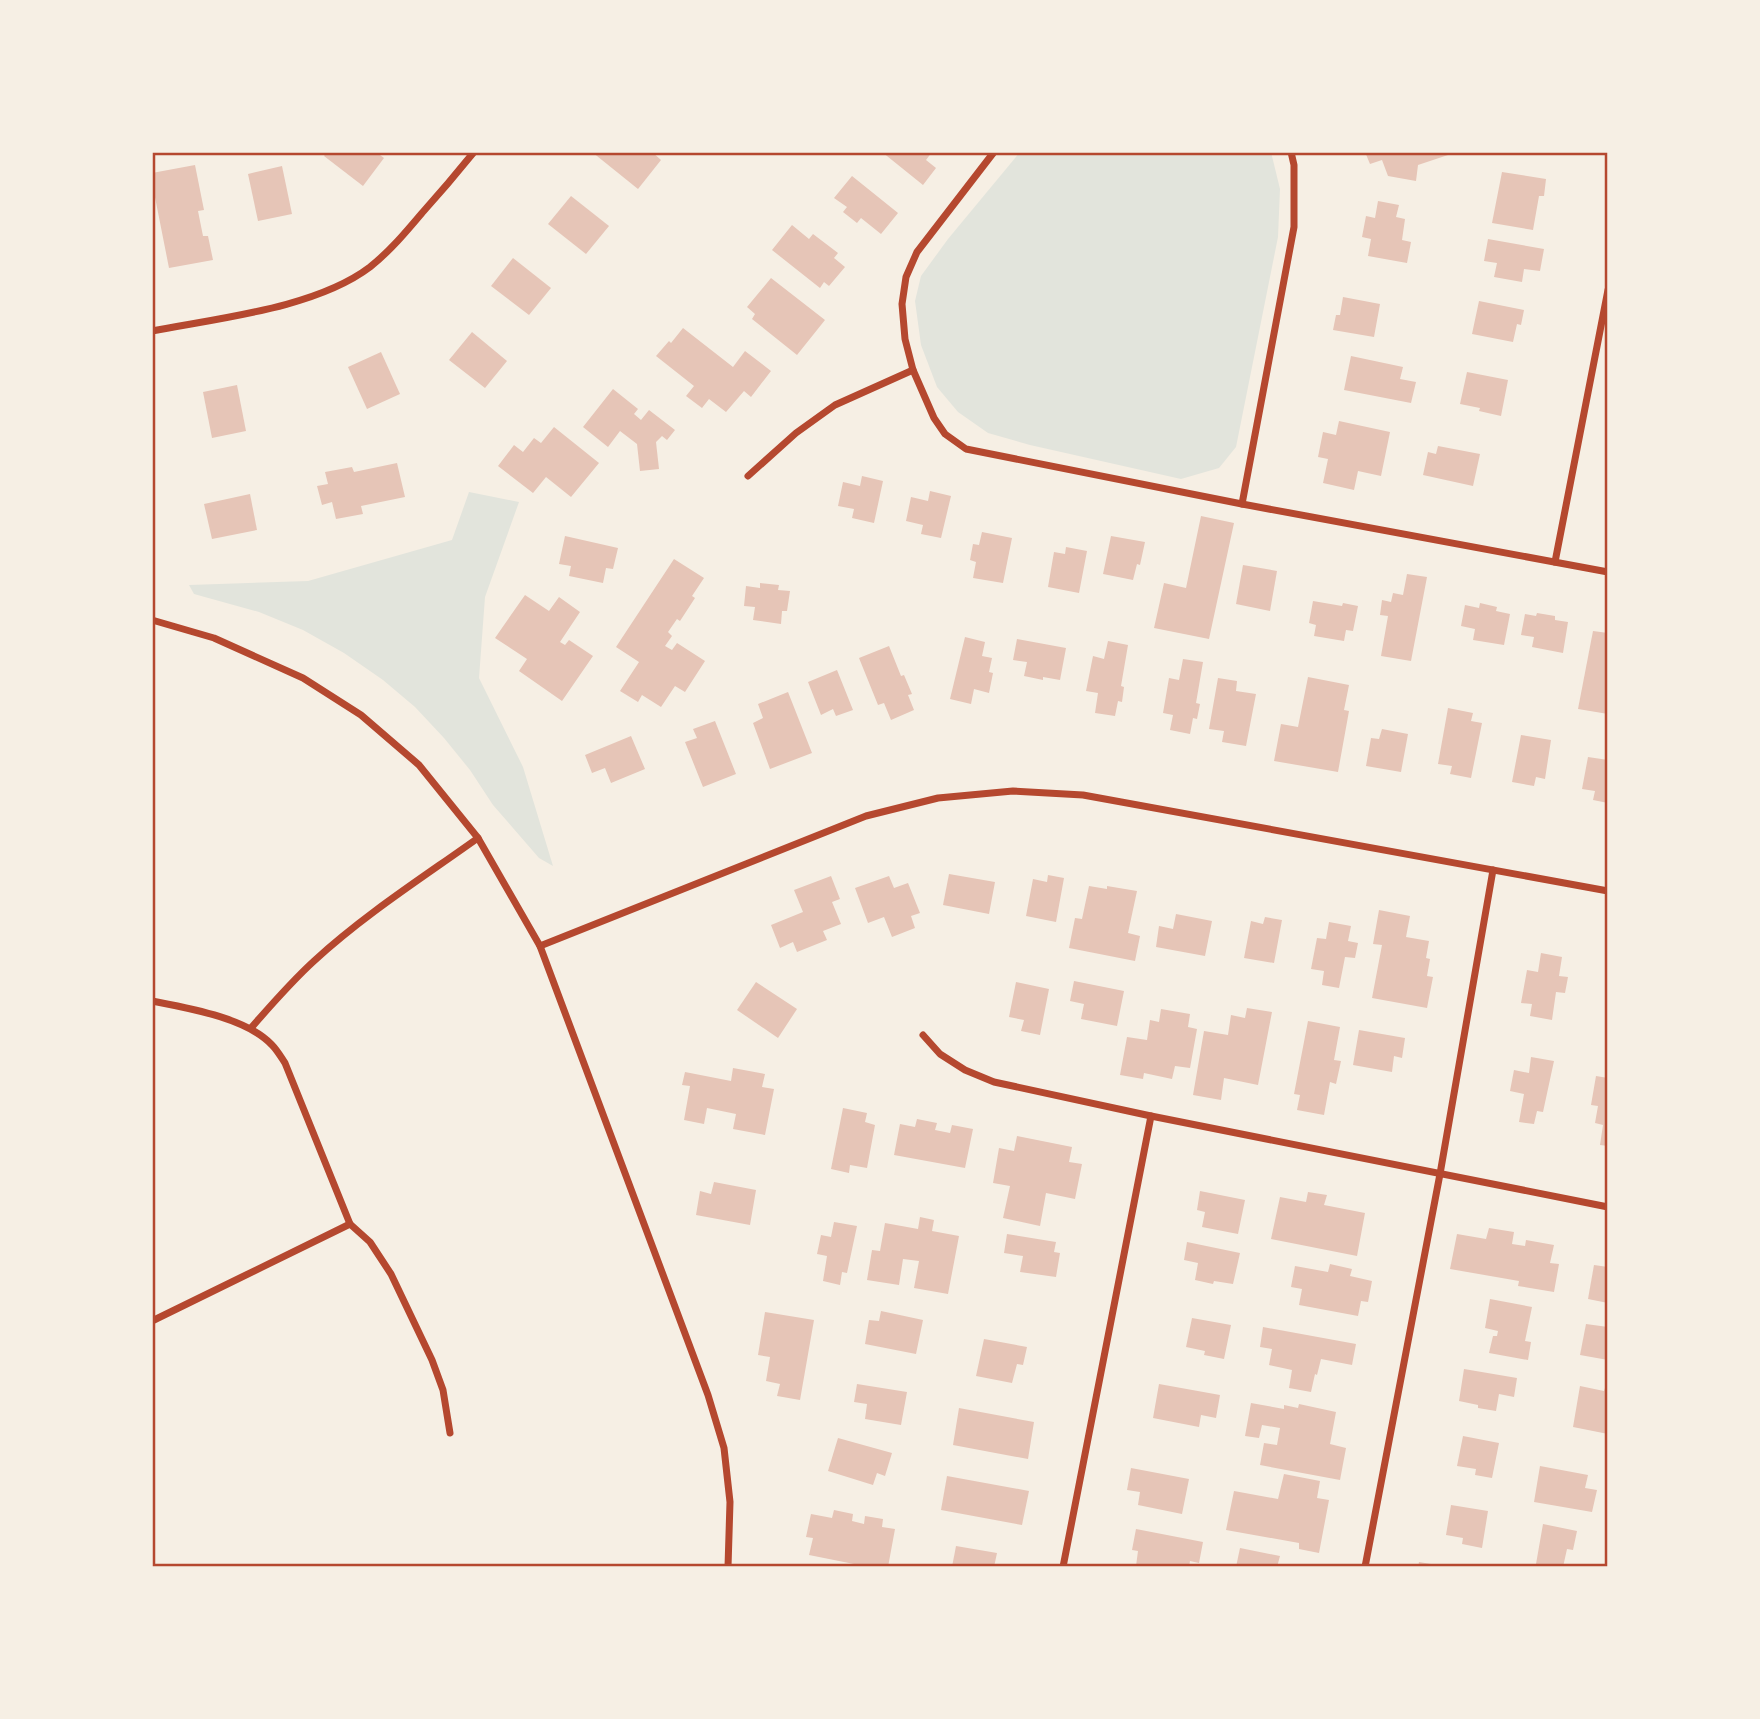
<svg xmlns="http://www.w3.org/2000/svg" width="1760" height="1719" viewBox="0 0 1760 1719" font-family="'Golos Text',sans-serif">
<rect width="100%" height="100%" fill="#f6efe4"/>
<g fill="#e2e4dc">
<path d="M1020,152H1271L1280,189L1278,237L1236,447L1219,468L1181,479L1030,445L988,433L958,412L937,387L921,345L915,301L921,276L948,239Z"/>
<path d="M469,492L519,502L485,597L479,678L523,767L553,866L539,858L493,805L470,770L444,738L415,707L383,680L344,653L303,630L259,612L194,594L189,585L308,581L452,540Z"/>
</g>
<g fill="#e6c5b7">
<path d="M327,152H376L384,158L363,186L324,156Z"/>
<path d="M592,152H652L661,160L638,189Z"/>
<path d="M882,152H932L926,160L936,168L923,185Z"/>
<path d="M1365,152H1454V153L1418,165L1416,181L1388,176L1382,160L1370,164Z"/>
<path d="M195,165L204,210L198,211L203,236H208L213,260L169,268L152,182V173Z"/>
<path d="M282,166L292,214L258,221L248,174Z"/>
<path d="M1502,172L1546,179L1544,196H1539L1533,230L1492,223Z"/>
<path d="M852,176L898,213L881,234L861,218L857,223L843,212L847,207L834,198Z"/>
<path d="M571,196L609,226L586,254L548,224Z"/>
<path d="M1378,201L1399,205L1396,217L1405,219L1402,240L1411,242L1407,263L1368,256L1371,239L1362,237L1366,216L1375,218Z"/>
<path d="M792,225L809,239L813,234L838,253L834,258L845,267L829,286L824,282L820,288L772,250Z"/>
<path d="M1488,239L1544,249L1540,271L1524,269L1522,282L1494,277L1497,263L1484,261Z"/>
<path d="M513,258L551,288L529,315L491,286Z"/>
<path d="M771,278L825,320L797,355L752,319L755,314L747,307Z"/>
<path d="M1343,297L1380,304L1374,337L1333,330L1336,315H1340Z"/>
<path d="M1479,301L1524,310L1521,325L1517,324L1513,342L1472,334Z"/>
<path d="M683,328L733,367L745,351L771,371L751,397L744,391L726,412L709,399L702,408L686,396L694,386L656,356L669,341L671,343Z"/>
<path d="M472,332L507,361L485,388L449,360Z"/>
<path d="M381,352L400,394L367,409L348,367Z"/>
<path d="M1351,356L1403,367L1400,379L1416,382L1411,403L1344,390Z"/>
<path d="M1467,372L1508,380L1501,416L1479,411L1480,408L1460,404Z"/>
<path d="M237,385L246,431L212,438L203,392Z"/>
<path d="M613,389L638,409L634,414L641,420L649,410L675,430L667,440L662,436L656,442L659,469L640,471L637,444L620,431L608,447L583,427Z"/>
<path d="M1339,421L1390,432L1381,476L1358,471L1354,490L1323,483L1328,459L1318,457L1323,432L1336,435Z"/>
<path d="M554,427L599,463L571,497L546,477L533,493L498,466L514,445L523,452L534,438L541,443Z"/>
<path d="M1438,446L1480,454L1473,486L1423,475L1428,452L1436,454Z"/>
<path d="M397,463L405,497L361,506L363,514L336,519L332,502L322,505L317,486L328,484L325,472L352,467L354,472Z"/>
<path d="M862,476L883,481L874,523L852,518L854,509L838,506L843,482L860,486Z"/>
<path d="M930,491L951,496L941,538L921,534L923,525L906,521L911,497L928,501Z"/>
<path d="M250,494L257,530L212,539L204,504Z"/>
<path d="M1201,516L1234,523L1209,639L1154,628L1164,583L1186,588Z"/>
<path d="M982,532L1012,538L1003,583L973,578L976,562L970,560L973,544L979,545Z"/>
<path d="M565,536L618,548L613,569L606,568L603,583L569,576L571,566L559,564Z"/>
<path d="M1111,536L1145,542L1140,565L1137,564L1133,580L1103,574Z"/>
<path d="M1066,547L1087,551L1079,593L1048,587L1054,552L1065,554Z"/>
<path d="M674,559L704,578L692,596L695,598L680,621L677,619L668,632L672,636L665,646L672,650L677,643L705,661L685,692L675,686L661,707L642,695L638,702L620,691L639,662L616,647Z"/>
<path d="M1243,565L1277,571L1270,611L1236,604Z"/>
<path d="M1407,574L1427,577L1411,661L1381,656L1388,616L1380,615L1382,600L1391,602L1393,593L1403,595Z"/>
<path d="M760,583L779,585L778,590L790,591L787,611H782L781,624L753,620L755,607L744,606L746,586L760,588Z"/>
<path d="M525,595L549,611L559,597L580,612L560,642L565,645L569,640L593,656L562,701L519,671L527,659L495,638Z"/>
<path d="M1313,601L1342,606L1343,603L1358,606L1353,631L1346,630L1344,641L1314,636L1316,625L1309,623Z"/>
<path d="M1480,603L1497,607L1496,611L1510,614L1504,645L1473,640L1475,629L1461,626L1465,605L1479,608Z"/>
<path d="M1537,613L1555,616V620L1568,622L1563,653L1532,647L1534,637L1521,635L1525,614L1536,616Z"/>
<path d="M1593,631L1608,633V714L1578,709Z"/>
<path d="M965,637L985,642L982,656L992,658L989,672L993,673L989,693L974,689L971,704L950,699Z"/>
<path d="M1017,639L1066,648L1060,680L1043,677V680L1024,676L1027,662L1013,660Z"/>
<path d="M1108,641L1128,645L1121,686L1124,687L1122,702L1118,701L1115,716L1095,713L1098,693L1086,691L1093,656L1104,659Z"/>
<path d="M889,646L901,676L904,675L912,694L908,695L914,710L891,720L884,703L878,705L859,658Z"/>
<path d="M1183,659L1203,662L1196,703L1200,704L1197,719L1193,718L1190,734L1170,730L1173,715L1163,713L1169,678L1179,680Z"/>
<path d="M837,670L853,710L836,716L833,709L821,715L808,682Z"/>
<path d="M1308,677L1349,685L1344,710L1349,711L1338,772L1274,761L1281,724L1298,727Z"/>
<path d="M1218,678L1237,681L1236,691L1256,694L1246,746L1222,742L1224,731L1209,729Z"/>
<path d="M788,692L812,753L770,769L753,723L763,718L758,704Z"/>
<path d="M1448,708L1473,713L1471,721L1482,723L1471,778L1450,774L1452,766L1438,764Z"/>
<path d="M715,721L736,774L703,787L685,742L697,738L693,729Z"/>
<path d="M1382,729L1408,734L1401,772L1366,766L1371,738L1379,739Z"/>
<path d="M1521,735L1551,740L1545,779L1536,777L1534,786L1512,782Z"/>
<path d="M631,736L645,769L611,783L605,768L592,773L585,755Z"/>
<path d="M1588,757L1608,760V803L1593,800L1595,791L1582,789Z"/>
<path d="M949,874L995,882L989,914L943,905Z"/>
<path d="M1048,875L1064,878L1056,922L1026,916L1033,879L1047,882Z"/>
<path d="M831,876L840,899L832,902L841,924L823,931L827,940L797,952L793,942L780,948L771,925L803,912L794,890Z"/>
<path d="M889,876L894,888L908,883L920,913L911,916L915,928L892,937L884,917L868,923L855,888Z"/>
<path d="M1089,886L1107,889V886L1137,891L1128,933L1140,936L1135,961L1069,948L1075,918L1082,919Z"/>
<path d="M1379,910L1410,916L1406,937L1429,941L1426,958L1430,959L1427,976L1433,977L1427,1008L1372,998L1382,945L1373,944Z"/>
<path d="M1176,914L1212,921L1205,956L1156,947L1159,926L1173,929Z"/>
<path d="M1265,917L1282,920L1274,963L1244,958L1251,921L1263,924Z"/>
<path d="M1329,922L1351,926L1348,941L1358,943L1355,958L1345,957L1339,988L1322,985L1324,971L1311,969L1317,938L1326,939Z"/>
<path d="M1541,953L1562,957L1559,976L1568,977L1565,993L1556,992L1552,1020L1530,1016L1532,1004L1521,1003L1527,970L1538,972Z"/>
<path d="M1074,981L1124,991L1117,1026L1081,1019L1084,1004L1070,1001Z"/>
<path d="M756,982L797,1009L778,1038L737,1010Z"/>
<path d="M1016,982L1049,989L1040,1035L1021,1031L1024,1020L1009,1017Z"/>
<path d="M1247,1008L1272,1012L1258,1085L1224,1078L1221,1100L1193,1095L1204,1031L1228,1035L1231,1015L1245,1018Z"/>
<path d="M1161,1009L1190,1014L1188,1027L1197,1029L1190,1068L1175,1066L1172,1079L1144,1073L1143,1079L1120,1075L1127,1037L1147,1040L1150,1020L1159,1022Z"/>
<path d="M1308,1021L1340,1027L1334,1060L1341,1061L1336,1084L1330,1082L1324,1115L1297,1110L1300,1095L1294,1094Z"/>
<path d="M1359,1030L1405,1038L1402,1058L1394,1056L1392,1072L1353,1065Z"/>
<path d="M1531,1057L1554,1061L1543,1112L1537,1111L1534,1124L1519,1122L1524,1094L1510,1091L1514,1070L1529,1073Z"/>
<path d="M733,1068L765,1074L762,1087L774,1089L765,1135L733,1129L736,1114L707,1108L704,1124L684,1120L690,1086L682,1085L685,1072L731,1081Z"/>
<path d="M1596,1076L1608,1078V1146L1600,1145L1603,1125L1595,1123L1598,1106L1591,1105Z"/>
<path d="M843,1108L867,1113L865,1122L875,1125L867,1168L850,1165L849,1173L831,1169Z"/>
<path d="M917,1119L937,1123L935,1130L950,1133L952,1125L973,1129L965,1168L894,1155L900,1124L915,1127Z"/>
<path d="M1017,1136L1072,1147L1069,1162L1082,1164L1075,1199L1046,1193L1040,1226L1003,1218L1010,1186L993,1183L999,1148L1014,1151Z"/>
<path d="M714,1182L756,1190L750,1225L696,1215L700,1191L711,1194Z"/>
<path d="M1200,1191L1245,1200L1238,1234L1202,1227L1205,1212L1197,1210Z"/>
<path d="M1308,1192L1327,1195L1324,1205L1365,1213L1357,1256L1271,1239L1280,1197L1306,1202Z"/>
<path d="M920,1217L934,1220L932,1231L959,1236L948,1294L914,1288L919,1261L903,1259L899,1285L867,1280L872,1250L880,1251L885,1223L918,1229Z"/>
<path d="M834,1222L857,1226L847,1273L842,1272L840,1285L823,1281L827,1256L817,1254L821,1235L831,1237Z"/>
<path d="M1489,1228L1514,1232L1512,1244L1525,1246L1526,1240L1554,1245L1550,1263L1559,1264L1554,1292L1518,1286L1519,1281L1450,1269L1457,1234L1486,1239Z"/>
<path d="M1007,1234L1056,1242L1054,1252L1060,1253L1056,1277L1020,1272L1023,1256L1004,1253Z"/>
<path d="M1187,1242L1240,1253L1233,1284L1214,1281L1213,1284L1195,1280L1198,1263L1184,1260Z"/>
<path d="M1330,1264L1352,1269L1350,1276L1372,1281L1368,1302L1361,1301L1358,1316L1299,1305L1302,1289L1291,1287L1295,1266L1328,1272Z"/>
<path d="M1594,1265L1608,1267V1303L1588,1299Z"/>
<path d="M1490,1299L1532,1307L1525,1341L1531,1342L1528,1360L1489,1353L1493,1336H1497L1498,1331L1485,1328Z"/>
<path d="M881,1311L923,1320L916,1354L865,1344L869,1320L879,1321Z"/>
<path d="M765,1312L814,1320L800,1400L777,1396L780,1384L766,1381L770,1357L758,1355Z"/>
<path d="M1192,1318L1231,1325L1224,1359L1204,1355L1205,1351L1186,1347Z"/>
<path d="M1586,1324L1608,1327V1360L1580,1355Z"/>
<path d="M1263,1327L1356,1344L1352,1365L1321,1359L1317,1375L1315,1374L1311,1392L1289,1388L1292,1370L1269,1365L1272,1349L1260,1347Z"/>
<path d="M984,1339L1027,1347L1023,1365L1017,1364L1012,1383L976,1376Z"/>
<path d="M1464,1369L1517,1378L1514,1397L1499,1394L1496,1411L1478,1408V1405L1459,1401Z"/>
<path d="M857,1384L907,1392L901,1425L865,1419L867,1404L854,1402Z"/>
<path d="M1159,1384L1220,1395L1216,1418L1201,1415L1199,1427L1153,1418Z"/>
<path d="M1580,1386L1604,1391L1605,1388H1608V1434L1573,1427Z"/>
<path d="M1251,1403L1284,1409V1405L1298,1408L1299,1404L1336,1412L1330,1444L1346,1448L1340,1480L1260,1465L1264,1443L1277,1445L1280,1428L1262,1425L1259,1438L1245,1436Z"/>
<path d="M959,1408L1034,1422L1028,1459L953,1445Z"/>
<path d="M1463,1436L1499,1443L1492,1478L1475,1475L1476,1469L1457,1466Z"/>
<path d="M838,1438L892,1453L885,1476L877,1473L873,1485L828,1471Z"/>
<path d="M1540,1466L1588,1475L1585,1488L1597,1490L1592,1512L1534,1502Z"/>
<path d="M1131,1468L1189,1479L1182,1514L1138,1505L1140,1492L1127,1490Z"/>
<path d="M1284,1474L1320,1481L1317,1498L1329,1500L1319,1553L1299,1549V1543L1226,1530L1234,1491L1278,1499Z"/>
<path d="M947,1476L1029,1491L1022,1525L941,1510Z"/>
<path d="M1451,1505L1488,1511L1482,1548L1462,1544L1463,1538L1446,1535Z"/>
<path d="M834,1510L853,1514L852,1521L864,1524L865,1516L883,1519L882,1527L895,1529L888,1567H869L809,1555L813,1538L806,1537L811,1514L832,1518Z"/>
<path d="M1543,1524L1577,1531L1573,1550L1567,1549L1563,1567L1536,1564Z"/>
<path d="M1136,1529L1203,1542L1199,1563L1190,1561L1189,1567L1136,1566L1138,1551L1132,1550Z"/>
<path d="M956,1546L997,1553L994,1567H952Z"/>
<path d="M1240,1548L1280,1556L1277,1567H1236Z"/>
<path d="M1419,1562L1437,1565V1567H1418Z"/>
</g>
<g fill="none" stroke-linecap="round" stroke-linejoin="round">
<g stroke="#b5482f" stroke-width="7">
<path d="M994,152L917,252L906,277L902,304L905,339L913,370L934,418L945,434L966,449L1242,504L1608,572"/>
<path d="M152,331C219,318 316,308 370,267C390,251 406,232 422,213C440,193 457,173 474,152"/>
<path d="M748,476L796,433L835,405L913,370"/>
<path d="M1242,504L1294,227V165L1291,152"/>
<path d="M1555,562L1608,290"/>
<path d="M152,620L214,638L303,678L361,715L419,765L478,838L540,946L708,1395L724,1448L730,1502L728,1567"/>
<path d="M540,946L866,816L938,798L1013,791L1083,795L1608,891"/>
<path d="M152,1001C188,1008 247,1018 272,1045C277,1050 281,1057 285,1063L350,1224L370,1242L391,1274L432,1360L443,1390L450,1433"/>
<path d="M251,1028C271,1005 291,982 314,961C364,915 422,878 478,838"/>
<path d="M923,1035L940,1054L965,1070L994,1082L1151,1116L1608,1207"/>
<path d="M152,1321L350,1224"/>
<path d="M1063,1567L1151,1116"/>
<path d="M1365,1567L1440,1174L1493,870"/>
</g>
</g>
<rect width="1760" height="1719" fill="none" stroke="#f6efe4" stroke-width="308"/>
<rect x="154" y="154" width="1452" height="1411" fill="none" stroke="#b5482f" stroke-width="2.5"/>
</svg>
